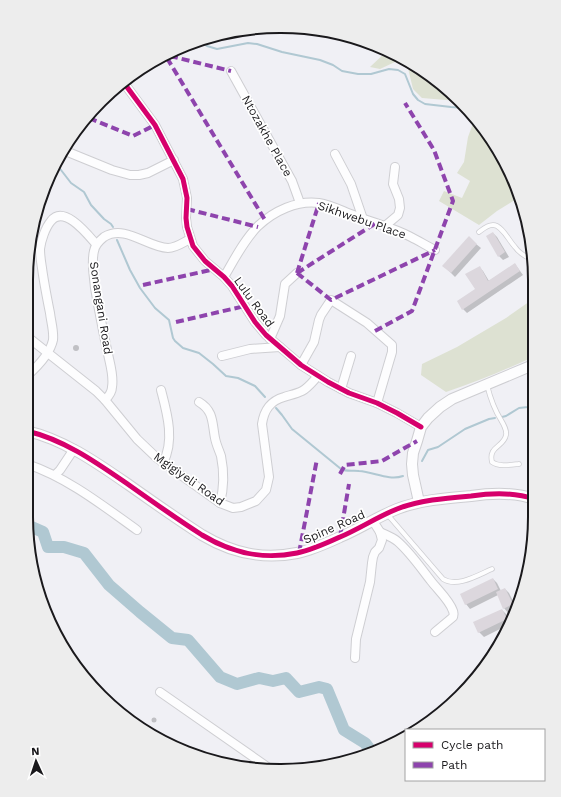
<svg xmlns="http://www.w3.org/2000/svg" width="561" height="797" viewBox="0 0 561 797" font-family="'Work Sans',sans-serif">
<rect width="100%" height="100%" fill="#f0f0f5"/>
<g fill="#dde1d2">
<path d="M387,51L393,52L457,101L422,98L413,89L407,64L395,62L380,69L370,67Z"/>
<path d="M475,118L509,168L518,198L497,211L479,225L439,201L444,191L462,198L470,181L457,173L464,162L468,137Z"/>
<path d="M533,299V357C505,370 476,382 446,392L421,375L422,364L457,347L506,318Z"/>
</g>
<g fill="#0003">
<path d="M493,233L497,237L509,257L503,260L499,256Z"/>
<path d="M476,244L481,248L455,277L448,270Z"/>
<path d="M515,264L523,275L467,313L463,309L476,290L479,267L483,271L489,281Z"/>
<circle cx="76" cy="348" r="3"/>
<path d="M493,579L497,583L501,591L505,589L509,593L515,605L514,610L508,613L504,608L498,595L470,609L466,604Z"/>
<path d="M502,610L506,614L510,624L484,637L479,632Z"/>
<path d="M496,646L490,654L488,650Z"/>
<circle cx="154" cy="720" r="2.5"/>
</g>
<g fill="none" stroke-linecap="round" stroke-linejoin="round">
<g stroke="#b0c8d2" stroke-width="2">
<path d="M197,40L207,46L217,49L248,43L257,44L282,52L320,60L333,65L342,71L358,74H371L389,69L398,70L405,74L413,94L418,100L425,104L451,107L465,108"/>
<path d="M56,166L61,170L71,183L84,192L91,205L104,219L111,224L113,227"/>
<path d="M117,240L130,270L140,288L155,308L169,320L173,338L175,341L183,348L199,353L213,364L226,376L238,378L255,386L265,397"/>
<path d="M276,408L282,415L292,429L341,469C347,472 353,470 359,471C374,472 389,481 403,476"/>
<path d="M502,417L506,416L519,408L528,407L534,399"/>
<path d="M422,461L428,450L438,447L465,429L489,419L495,418"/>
</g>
<path stroke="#b0c8d2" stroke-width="12" d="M27,525L43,532L48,547H64L84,553L109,585L140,612L172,638L188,640L220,677L237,684L259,678L273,681L286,678L299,692L319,687L327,689L344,730L365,743L372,752"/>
</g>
<g fill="#dcd7dd">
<path d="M493,232L505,252L498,257L486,236Z"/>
<path d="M469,236L477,244L451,273L442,266Z"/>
<path d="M515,263L520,271L462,310L457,301L475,289L465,274L480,266L488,281Z"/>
<path d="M493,578L498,589L465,605L460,594Z"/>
<path d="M505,588L513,604L503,609L496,592Z"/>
<path d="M502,609L507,619L478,633L473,622Z"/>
</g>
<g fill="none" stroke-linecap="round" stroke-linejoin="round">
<defs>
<g id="service">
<path d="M479,232C483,229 487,225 493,225C502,225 509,241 515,247C519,253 526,257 533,260"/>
<path d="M487,385C490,397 494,409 501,420C504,425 507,430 506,435C504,447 488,446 492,462C499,467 510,465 519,464"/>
<path d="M387,514L443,579C457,588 478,575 492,569"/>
</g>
<g id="minor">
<path d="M231,71L292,181L300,203"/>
<path d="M124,83L155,125L183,179L187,198L186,218L187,227L193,246L205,261L224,277L232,286L255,322L266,335L301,365L328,382L349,393L377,403L397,413L421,427"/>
<path d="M63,150L112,170L130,175H139L148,173L174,160"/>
<path d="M335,154L351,184L363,219"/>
<path d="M385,226L398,215L400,208L399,199L393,184L395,167"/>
<path d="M224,277C234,260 244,240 258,226C274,211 297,200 319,203C332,205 344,212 356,216C374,223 394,228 411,237C419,241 427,246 435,250"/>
<path d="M29,338L96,391L105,400L137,439L157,458L220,503L233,508L241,507L256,501L266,490L269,477L262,424C264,410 270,401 284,397C290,395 296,394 302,391C308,388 313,381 318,376"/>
<path d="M270,339L280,316L285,284L297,273"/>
<path d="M222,356L250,349L280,347"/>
<path d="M301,365L314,342L319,320L321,315L331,300L367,323L392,345V352L377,403"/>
<path d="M28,375C38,366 50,354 53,340C54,331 51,322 50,313C47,298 44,283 42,268C41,262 40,255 40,249C41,241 45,228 51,221C64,204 88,235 96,244"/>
<path d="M341,389L351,356"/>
<path d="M161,390C167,413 175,440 163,463"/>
<path d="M105,400C109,396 112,392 112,387C114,376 110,364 108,354C103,332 99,310 95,288C94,276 91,263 94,251C95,245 99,241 104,237C125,224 147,247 168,248C176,248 184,242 190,239"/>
<path d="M199,402C214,411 212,423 215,438C216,444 219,450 221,456C224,471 224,488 220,503"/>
<path d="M27,464C68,478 102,505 137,530"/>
<path d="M55,475L60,470L74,449"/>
<path d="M380,532C386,535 392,537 397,541C410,552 420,567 431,581C438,590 450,601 453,611C454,615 454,614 453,617L435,632"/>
<path d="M355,658L356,639L370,582L372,563L373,557L375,552L379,548L382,540L380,532L373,521"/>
<path d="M160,692L269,768"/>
</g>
<g id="tertiary">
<path d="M27,431C65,440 97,463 129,485C153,502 177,519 202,535C232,553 262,560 297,553C312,550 327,543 340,537C359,529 377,517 397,509C420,500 447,498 471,496C492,493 514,492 534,499"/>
<path d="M419,502L413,475L412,464L413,453L417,441L421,427L428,418L440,407L452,399L533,365"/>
</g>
</defs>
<use href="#service" stroke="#ceced2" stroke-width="5.5"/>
<use href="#minor" stroke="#ceced2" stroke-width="10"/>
<use href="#tertiary" stroke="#ceced2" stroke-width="12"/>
<use href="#service" stroke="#fdfdfe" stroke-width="4"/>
<use href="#minor" stroke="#fdfdfe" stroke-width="8"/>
<use href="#tertiary" stroke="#fdfdfe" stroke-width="10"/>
<g stroke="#8e44ad" stroke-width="4" stroke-dasharray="8 4" stroke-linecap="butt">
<path d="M170,56L231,71"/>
<path d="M167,58L265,220"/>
<path d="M89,118L133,136L155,125"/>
<path d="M187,209L258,227"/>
<path d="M297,273L331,300L435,250"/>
<path d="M297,273L376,223"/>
<path d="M297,273L319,203"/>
<path d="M143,285L215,269"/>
<path d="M176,322L245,306"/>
<path d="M375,331L412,311L453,201L434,150L405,103"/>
<path d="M340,474L345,465L382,461L417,441"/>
<path d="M340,537L349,484"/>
<path d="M299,553L317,459"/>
</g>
<defs>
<g id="cycleway">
<path d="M124,83L155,125L183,179L187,198L186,218L187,227L193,246L205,261L224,277L232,286L255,322L266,335L301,365L328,382L349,393L377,403L397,413L421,427"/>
<path d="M27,431C65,440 97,463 129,485C153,502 177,519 202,535C232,553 262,560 297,553C312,550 327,543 340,537C359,529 377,517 397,509C420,500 447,498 471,496C492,493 514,492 534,499"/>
</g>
</defs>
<use href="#cycleway" stroke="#fff" stroke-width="8"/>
<use href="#cycleway" stroke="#d6006c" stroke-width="5"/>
</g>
<g text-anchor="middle" stroke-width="3.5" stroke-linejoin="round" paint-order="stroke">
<g font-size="12" fill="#1a191c" stroke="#fff">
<text transform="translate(267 136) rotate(61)" y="4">Ntozakhe Place</text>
<text transform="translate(362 220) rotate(19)" y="4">Sikhwebu Place</text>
<text transform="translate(254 302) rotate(54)" y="4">Lulu Road</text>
<text transform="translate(101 308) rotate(81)" y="4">Sonangani Road</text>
<text transform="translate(189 479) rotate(35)" y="4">Mgigiyeli Road</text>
<text transform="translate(334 527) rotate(-24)" y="4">Spine Road</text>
</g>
</g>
<path d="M0 0H561V797H0ZM280 33H281A247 247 0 0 1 528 280V517A247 247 0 0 1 281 764H280A247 247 0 0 1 33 517V280A247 247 0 0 1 280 33Z" fill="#ededed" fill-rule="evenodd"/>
<path fill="none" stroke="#1a191c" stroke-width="2" d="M280 33H281A247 247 0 0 1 528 280V517A247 247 0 0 1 281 764H280A247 247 0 0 1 33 517V280A247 247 0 0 1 280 33Z"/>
<rect x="405" y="729" width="140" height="52" fill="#ffffff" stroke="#a3a3a4"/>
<rect x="413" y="742" width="20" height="6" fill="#d6006c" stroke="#a3a3a4"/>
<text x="441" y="749" font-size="12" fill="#1a191c">Cycle path</text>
<rect x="413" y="762" width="20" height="6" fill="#8e44ad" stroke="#a3a3a4"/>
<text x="441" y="769" font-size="12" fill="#1a191c">Path</text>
<g transform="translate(36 761) rotate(357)" stroke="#ffffff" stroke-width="3" paint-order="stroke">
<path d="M0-3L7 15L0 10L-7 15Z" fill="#1a191c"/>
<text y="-6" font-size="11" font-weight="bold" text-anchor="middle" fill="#1a191c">N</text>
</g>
</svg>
